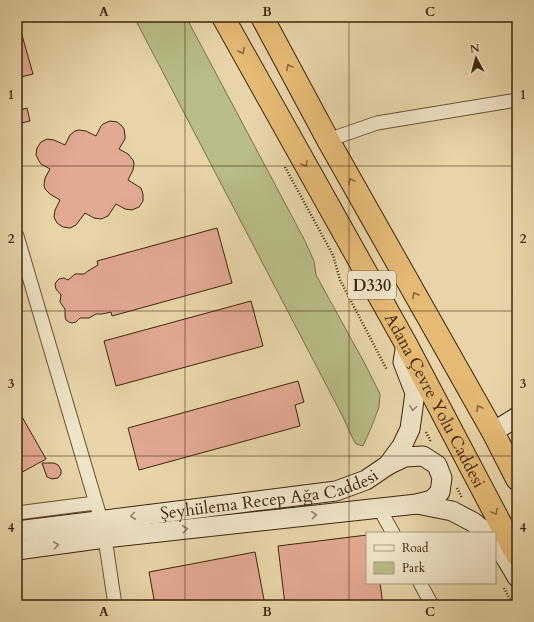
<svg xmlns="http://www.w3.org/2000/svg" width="534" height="622" viewBox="0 0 534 622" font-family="Cardo,serif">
<rect width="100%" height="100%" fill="#e7d5a9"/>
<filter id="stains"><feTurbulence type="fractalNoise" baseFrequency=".005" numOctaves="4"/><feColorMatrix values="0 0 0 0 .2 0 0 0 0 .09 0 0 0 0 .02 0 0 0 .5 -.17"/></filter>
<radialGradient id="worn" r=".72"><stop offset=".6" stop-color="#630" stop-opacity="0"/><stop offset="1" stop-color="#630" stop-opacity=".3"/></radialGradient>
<path fill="#b8bc86" stroke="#7c704a" d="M134,17H186L304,239L314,261L316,275L365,364L380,394L379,407L371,428L363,446L356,444L352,437L343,417Z"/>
<g fill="#e2a993" stroke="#3f250e">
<path d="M20,28L33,74L17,78V29Z"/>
<path d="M27,108L30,121L17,124V111Z"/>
<path d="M110,121L117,122L122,126L124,129L125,136V139L119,149L128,154L133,160L134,163L133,170L128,180L141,188L143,194V201L139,207L132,210L125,209L116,204L108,216L101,219L94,218L85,213L76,225L70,228L63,227L57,223L54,217L55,210L60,200L50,194L45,189L44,185L45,178L50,169L41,164L39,161L36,155L37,148L41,142L47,139L54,140L65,145L70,135L75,131L79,130L86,131L96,136L101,126L103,124Z"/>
<path d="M217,228L232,283L112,316L111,312L102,314H96L89,318H80L76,322L72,323L69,322L66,320L65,316V309L60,302L61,295L56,289L55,285L56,282L59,279L64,278L68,280L75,274H84L88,271L98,265L97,261Z"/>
<path d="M251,301L263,346L116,386L104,341Z"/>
<path d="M298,381L304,402L295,405L300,426L139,470L128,428Z"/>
<path d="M17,408L46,459L17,475Z"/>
<path d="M42,463H54L58,465L61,470V474L58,478L52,479L47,477Z"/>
<path d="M367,535V583H380L383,605H285L278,546Z"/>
<path d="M255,552L265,605H155L149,572Z"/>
</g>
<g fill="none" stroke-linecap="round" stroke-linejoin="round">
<defs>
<g id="street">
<path d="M328,140L377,123L517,100"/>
<path d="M17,236L101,520L105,538L115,605"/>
<path d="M379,508L393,533"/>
<path d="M17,513L95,503"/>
<path d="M420,583L432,605"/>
</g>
<g id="secondary">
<path d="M493,432L517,417"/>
<path d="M388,465L405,457L423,456L437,465L442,478L440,492L432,500L417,504"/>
<path id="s1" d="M17,531L336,491L366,480L388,465L402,446L410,429L415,393L403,362L406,344"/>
<path d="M495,540L517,577"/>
<path d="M17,550L105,538L417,504L452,511L473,522L487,533"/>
</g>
<g id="highway">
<path id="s2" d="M223,17L406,344L517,555"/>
<path d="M262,17L328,140L493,432L517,479"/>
</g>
</defs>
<use href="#street" stroke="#695135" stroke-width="15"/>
<use href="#secondary" stroke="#3f250e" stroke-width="21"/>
<use href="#highway" stroke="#3f250e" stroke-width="24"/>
<g stroke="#3f250e" stroke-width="2.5" stroke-dasharray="1 2" stroke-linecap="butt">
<path d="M285,167L333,255L340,280L387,370"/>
<path d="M426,432L431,442"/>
<path d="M457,488L462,498"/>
<path d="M504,588L513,605"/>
</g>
<use href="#street" stroke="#efe4c7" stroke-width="13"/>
<use href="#secondary" stroke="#efe4c7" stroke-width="19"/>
<use href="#highway" stroke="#e4ba74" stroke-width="22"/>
</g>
<defs><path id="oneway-chevron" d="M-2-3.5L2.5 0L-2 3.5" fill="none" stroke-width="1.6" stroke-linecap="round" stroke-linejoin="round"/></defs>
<g stroke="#89683c">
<use href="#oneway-chevron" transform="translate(242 51) rotate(61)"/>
<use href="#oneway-chevron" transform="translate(289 67) rotate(-118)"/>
<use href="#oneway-chevron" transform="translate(305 164) rotate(61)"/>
<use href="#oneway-chevron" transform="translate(351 181) rotate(-119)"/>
<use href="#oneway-chevron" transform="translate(415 295) rotate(-119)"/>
<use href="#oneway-chevron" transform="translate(479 408) rotate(-119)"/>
<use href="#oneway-chevron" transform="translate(495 512) rotate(62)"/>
</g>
<g stroke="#97846a">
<use href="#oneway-chevron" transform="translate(413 408) rotate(98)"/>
<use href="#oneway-chevron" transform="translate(314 515) rotate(-6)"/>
<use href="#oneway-chevron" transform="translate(133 516) rotate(173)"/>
<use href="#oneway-chevron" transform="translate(185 529) rotate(-6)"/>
<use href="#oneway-chevron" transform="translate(56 545) rotate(-8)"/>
</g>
<path fill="none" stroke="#3f250e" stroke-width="1" stroke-opacity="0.55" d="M185,17V605M349,17V605M17,166H517M17,311H517M17,456H517"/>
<g text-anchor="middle" stroke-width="3.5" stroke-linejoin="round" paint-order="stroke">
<rect fill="#efe4c7" stroke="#745e46" stroke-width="1" x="348" y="271" width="48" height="28" rx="3"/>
<g font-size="16" font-weight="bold" fill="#3f250e">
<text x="372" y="291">D330</text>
</g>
<g font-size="17" fill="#3f250e" stroke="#efe4c7">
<text dy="6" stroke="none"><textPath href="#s2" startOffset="438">Adana Çevre Yolu Caddesi</textPath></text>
<text dy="6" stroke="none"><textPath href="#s1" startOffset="255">Şeyhülema Recep Ağa Caddesi</textPath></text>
</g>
</g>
<rect width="534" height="622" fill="none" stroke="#e7d5a9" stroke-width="44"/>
<rect x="366" y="532" width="130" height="52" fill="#efe4c7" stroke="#a9987d"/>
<rect x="374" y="545" width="20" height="6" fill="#efe4c7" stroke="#a9987d"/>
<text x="402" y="552" font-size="12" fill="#3f250e">Road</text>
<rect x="374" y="562" width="20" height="12" fill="#b8bc86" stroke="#a9987d"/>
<text x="402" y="572" font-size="12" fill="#3f250e">Park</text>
<g transform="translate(476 58) rotate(353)" stroke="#efe4c7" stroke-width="3" paint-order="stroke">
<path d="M0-3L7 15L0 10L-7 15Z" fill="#3f250e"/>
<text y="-6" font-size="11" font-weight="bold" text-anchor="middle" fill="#3f250e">N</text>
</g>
<rect x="22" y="22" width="490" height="578" fill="none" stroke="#3f250e" stroke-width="1.5"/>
<g font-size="13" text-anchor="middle" font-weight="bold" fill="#3f250e">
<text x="104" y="16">A</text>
<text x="267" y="16">B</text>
<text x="430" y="16">C</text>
<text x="11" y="99">1</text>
<text x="523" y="99">1</text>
<text x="11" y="243">2</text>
<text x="523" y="243">2</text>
<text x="11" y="388">3</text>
<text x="523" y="388">3</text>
<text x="11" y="532">4</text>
<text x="523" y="532">4</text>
<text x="104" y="616">A</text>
<text x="267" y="616">B</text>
<text x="430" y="616">C</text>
</g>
<rect width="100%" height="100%" filter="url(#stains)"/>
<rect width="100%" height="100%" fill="url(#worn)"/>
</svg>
